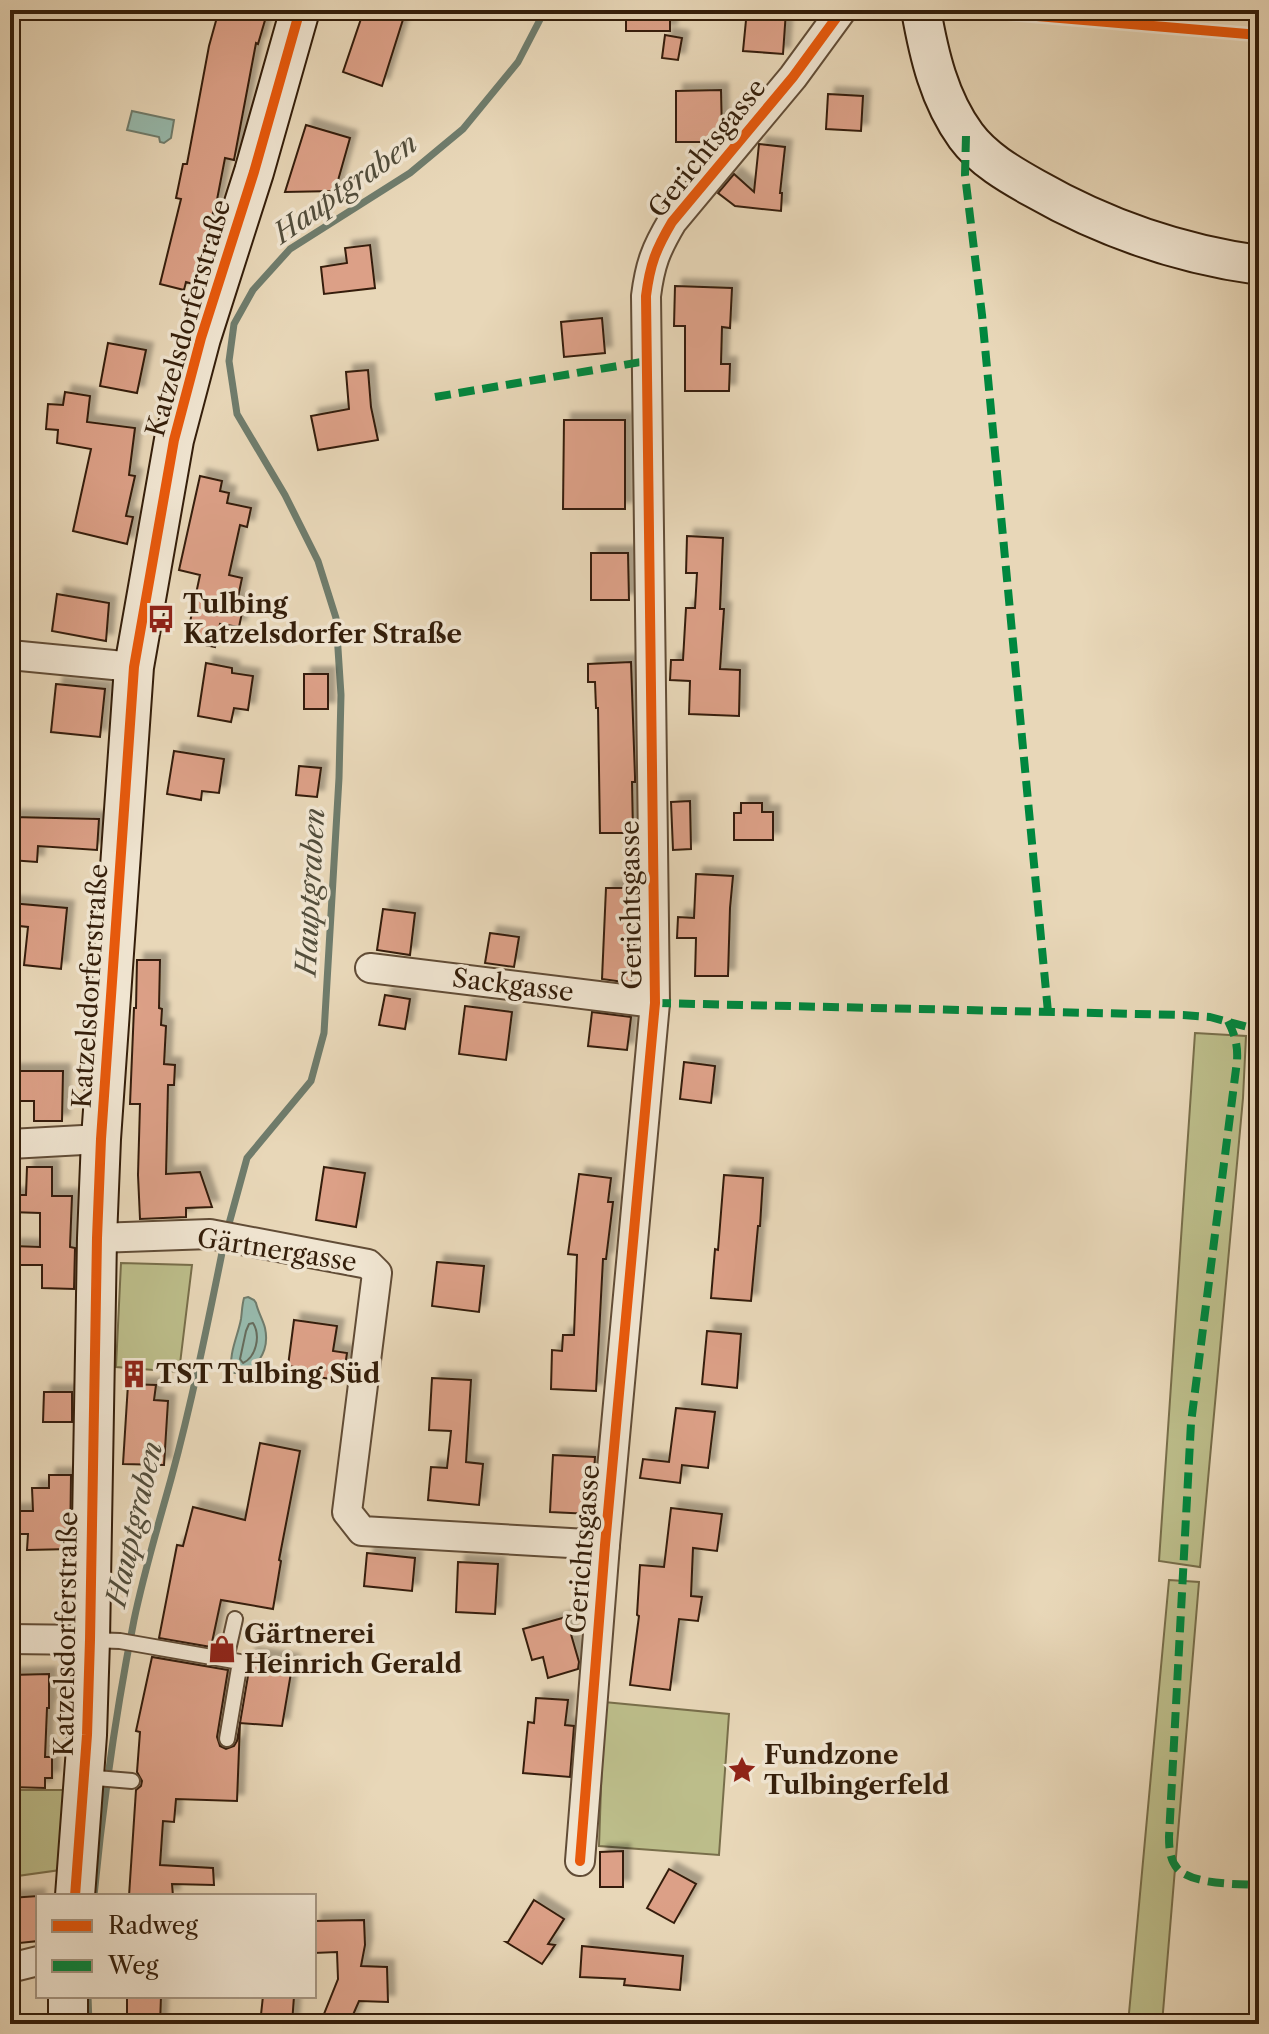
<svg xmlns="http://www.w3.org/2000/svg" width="1269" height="2034" viewBox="0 0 1269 2034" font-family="'Libre Caslon Text',serif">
<defs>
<filter id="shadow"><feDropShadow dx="7" dy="-7" stdDeviation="2" flood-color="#0004"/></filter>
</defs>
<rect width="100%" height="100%" fill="#e8d7b8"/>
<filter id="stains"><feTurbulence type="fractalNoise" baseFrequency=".0025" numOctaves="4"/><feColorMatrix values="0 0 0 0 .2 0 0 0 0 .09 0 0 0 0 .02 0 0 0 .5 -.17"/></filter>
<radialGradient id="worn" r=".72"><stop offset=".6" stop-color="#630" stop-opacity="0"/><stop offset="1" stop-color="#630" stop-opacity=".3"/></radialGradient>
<g fill="#bcbd8a" stroke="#786e4a" stroke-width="2">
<path d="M1195,1033L1246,1036L1243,1098L1200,1567L1159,1561Z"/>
<path d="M121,1263L192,1265L179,1372L116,1367Z"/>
<path d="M1169,1580L1199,1582L1162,2024H1128Z"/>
<path d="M604,1702L729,1714L719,1855L599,1846Z"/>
<path d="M10,1790H67L60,1870L10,1877Z"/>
</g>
<g fill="#97baad" stroke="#6f7c6c" stroke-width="2">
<path d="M132,111L174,120L171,138L164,143L160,142L159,137L127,130Z"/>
<path d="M248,1297L254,1300L256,1303C258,1312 263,1320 265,1328C270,1351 256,1374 232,1373C228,1354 238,1336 241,1319C242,1312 242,1305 244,1298Z"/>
</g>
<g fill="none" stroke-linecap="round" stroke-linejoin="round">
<path stroke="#666c5c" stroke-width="2" d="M253,1323C261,1336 256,1357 243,1363L240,1359L246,1331L249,1324Z"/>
<g stroke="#6f7c6c" stroke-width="7">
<path d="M227,1231L247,1158L311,1081L324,1033L339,778L341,695L336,618L318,561L285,495L237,414L229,361L234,324L253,290L290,249L410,173L463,129L518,62L545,10"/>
<path d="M94,1896C103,1803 116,1711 134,1620C144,1572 158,1526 171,1479C192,1402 208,1322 224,1243"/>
<path d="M88,1996L89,2024"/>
</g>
</g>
<g fill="#dca087" stroke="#341e0a" stroke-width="2" filter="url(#shadow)">
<path d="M219,10H268L258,44L256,43L234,160L225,158L216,205H215L203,250H201L193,284L186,282L184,290L160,284L181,199L176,198L183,164H187L209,46Z"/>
<path d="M364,10H406L382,86L343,72Z"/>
<rect x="626" y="10" width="44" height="21"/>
<path d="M747,10L786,11L783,54L743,51Z"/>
<path d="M665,35L682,38L678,60L662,58Z"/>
<path d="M721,90L722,135L717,142H676V91Z"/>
<path d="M828,94L863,96L861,131L826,129Z"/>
<path d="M306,125L350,138L335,191L285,192Z"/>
<path d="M759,144L785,147L780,193H782L781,211L735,206L718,193L734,174L754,192Z"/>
<path d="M370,245L375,288L324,294L321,267L347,263L345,248Z"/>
<path d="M675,286L732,288L730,328L722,327L721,364H730L729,391H685V326H674Z"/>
<path d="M602,318L605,353L564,357L561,322Z"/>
<path d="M108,343L146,350L137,393L100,386Z"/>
<path d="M368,370L371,407L378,440L318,450L311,416L349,409L346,372Z"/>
<path d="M65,392L90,396L87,422L135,428L129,475L135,476L126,516L133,517L127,544L73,531L91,449L57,443L58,430L46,429L48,404L63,405Z"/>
<path d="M564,420H625V509H563Z"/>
<path d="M200,476L222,481L220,491L229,493L227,503L251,508L247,527L240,525L229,575L242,578L237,602L244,603L239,627L220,624L215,647L186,641L200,575L179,570Z"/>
<path d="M687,536L723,538L720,609H724L720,669L740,670L739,716L689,714L690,681L670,680L671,660H683L686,608H695L697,573H686Z"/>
<path d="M591,553H628L629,600H591Z"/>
<path d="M57,594L109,603L106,641L52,631Z"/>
<path d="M631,662L635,777V782H632L633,833H600L598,708H596L595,682H588V664Z"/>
<path d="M206,663L232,668V673L253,676L248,710L234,708L231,722L198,716Z"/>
<rect x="304" y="674" width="24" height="35"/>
<path d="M56,684L105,689L100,737L51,732Z"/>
<path d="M174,751L224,759L219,793L202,791L201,800L167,794Z"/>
<path d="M299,766L321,768L317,797L296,795Z"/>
<path d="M690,801L691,849L673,850L671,802Z"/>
<path d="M741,803H762V812H773V840H734V813H741Z"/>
<path d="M12,817L99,819L97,850L38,846L37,862L10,860Z"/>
<path d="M696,874L733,876L730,908L728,976H695L696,938H677L678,917L694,918Z"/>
<path d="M606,888H631L630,943H634L631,983L602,979Z"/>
<path d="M10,903L67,908L61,969L24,965L28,927L10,925Z"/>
<path d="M383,909L415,913L410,955L377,950Z"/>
<path d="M490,933L519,937L514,967L485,963Z"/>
<path d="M137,960H160L159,1008L162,1009L161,1025L166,1026L164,1064L175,1065L174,1085H168L166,1174L200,1172L212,1207L186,1208V1217L140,1219L138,1175L140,1104H130L134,1008H136Z"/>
<path d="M385,995L410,999L405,1029L379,1025Z"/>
<path d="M465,1006L512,1012L506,1060L459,1054Z"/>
<path d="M592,1012L631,1017L627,1050L588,1046Z"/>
<path d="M684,1062L715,1066L711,1103L680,1099Z"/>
<path d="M10,1071H63L62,1121H34V1101H10Z"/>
<path d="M27,1167H52V1196H72L70,1247L75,1248L74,1289L42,1288V1265H13V1246L40,1247V1213L10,1212V1195H26Z"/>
<path d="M324,1167L365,1173L356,1227L316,1220Z"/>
<path d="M579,1174L611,1178L608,1202H613L606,1259H603L596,1391L551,1389L552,1350L562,1351L563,1335H574L577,1255L568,1254Z"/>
<path d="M724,1175L763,1178L760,1226H758L751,1301L711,1298L715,1249L718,1250Z"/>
<path d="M437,1262L484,1266L479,1312L432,1306Z"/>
<path d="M294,1320L337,1326L333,1351L347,1353L343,1381L318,1377L319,1371L288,1366Z"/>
<path d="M707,1331L741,1334L737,1388L702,1384Z"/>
<path d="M432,1378L471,1380L466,1462L483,1464L479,1505L428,1500L431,1467L447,1468L451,1431L429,1430Z"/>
<path d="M128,1384L156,1385L154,1400L168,1401L164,1465L123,1464Z"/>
<path d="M44,1392H72V1422H43Z"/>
<path d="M676,1408L715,1412L708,1468L682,1465L680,1483L640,1478L643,1459L669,1462Z"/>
<path d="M260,1443L300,1451L279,1560L281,1561L273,1609L221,1600L211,1647L159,1638L177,1545L183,1546L193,1507L245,1520Z"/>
<path d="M553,1455L595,1457L591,1514L550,1512Z"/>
<path d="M49,1475H71L70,1549L27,1550L28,1534H11V1511H33L32,1488H49Z"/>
<path d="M671,1508L722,1514L717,1551L693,1548L691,1596L702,1597L698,1621L679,1619L670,1690L630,1685L639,1616L637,1615L640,1565L664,1567Z"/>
<path d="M367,1553L415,1558L412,1591L364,1586Z"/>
<path d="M458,1562L498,1564L495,1614L456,1612Z"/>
<path d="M566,1617L579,1662L578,1669L548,1678L543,1657L532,1660L523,1629Z"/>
<path d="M249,1654L293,1661L282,1726L240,1723L237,1801L176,1799L174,1822L163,1821L160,1865L213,1868L214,1885L172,1884L173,1896H129L136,1790L141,1786L142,1781L137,1772L140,1732L136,1731L152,1657L228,1670L217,1737L220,1746L226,1749L234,1746L237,1741L250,1664Z"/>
<path d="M49,1674V1708H47L45,1757H52V1778H45V1788L11,1787L12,1702L10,1703V1675Z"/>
<path d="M536,1698L568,1700L565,1725L574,1726L570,1777L523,1773L528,1722L534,1723Z"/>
<path d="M623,1851V1887H600V1852Z"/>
<path d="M669,1869L696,1884L674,1923L647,1908Z"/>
<path d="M38,1896V1941L10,1944V1898Z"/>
<path d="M534,1900L564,1919L548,1944L555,1945L542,1964L506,1942H508Z"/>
<path d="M364,1920L365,1945L361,1966L387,1967L388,2002L359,2001L349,2024H320L338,1979L337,1952L314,1953V1921Z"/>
<path d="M582,1946L683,1956L680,1990L624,1985L625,1979L580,1977Z"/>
<path d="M127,1996H161L160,2024H127Z"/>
<path d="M263,1996H294L292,2024H260Z"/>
</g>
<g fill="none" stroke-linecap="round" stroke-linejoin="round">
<defs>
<g id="lane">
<path d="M90,1640L120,1641L240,1662L227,1739"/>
<path d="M226,1659L235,1619"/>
<path d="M84,1777L132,1781"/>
</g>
<g id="street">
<path d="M10,655L134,667"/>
<path d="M370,968L655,1003"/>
<path d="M10,1144L101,1139"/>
<path d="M97,1238L210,1234L368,1264L377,1273L347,1512L362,1531L605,1545"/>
<path d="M10,1639L90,1640"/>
<path d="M580,1861L605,1545L655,1003L646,296C650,264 656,249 672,222L793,77L842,10"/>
<path d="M10,1968L38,1961"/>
</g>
<g id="secondary">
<path d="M921,10C929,55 939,99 966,136C983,159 1009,174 1034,188C1104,228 1179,254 1259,265"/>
<path d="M75,1896L87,1735L90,1640L97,1238L101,1139L134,667L174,440L201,338L254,172L300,10"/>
<path d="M68,1996V2024"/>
</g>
</defs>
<use href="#lane" stroke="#614c36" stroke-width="18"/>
<use href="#street" stroke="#614c36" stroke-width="32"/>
<use href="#secondary" stroke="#341e0a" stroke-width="42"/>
<use href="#lane" stroke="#f0e5d1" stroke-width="14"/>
<use href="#street" stroke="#f0e5d1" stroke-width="28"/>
<use href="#secondary" stroke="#f0e5d1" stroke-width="38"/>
<g stroke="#00873e" stroke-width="8" stroke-dasharray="16 8" stroke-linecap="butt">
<path d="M966,136L965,175L982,315L1048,1012"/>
<path d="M435,397L647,361"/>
<path d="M655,1003L1183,1015L1210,1017L1259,1030"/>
<path d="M1228,1021C1235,1035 1238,1045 1237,1061L1191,1423L1169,1837C1169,1848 1170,1860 1177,1868C1191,1885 1239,1884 1259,1885"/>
</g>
<defs>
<g id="cycleway">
<path d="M967,10L1259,35"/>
<path d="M580,1861L605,1545L655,1003L646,296C650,264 656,249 672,222L793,77L842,10"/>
<path d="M75,1896L87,1735L90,1640L97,1238L101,1139L134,667L174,440L201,338L254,172L300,10"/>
</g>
</defs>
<use href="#cycleway" stroke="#f0e5d1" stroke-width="15"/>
<use href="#cycleway" stroke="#e8590c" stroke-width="10"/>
</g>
<defs>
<symbol id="bus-bare" viewBox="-9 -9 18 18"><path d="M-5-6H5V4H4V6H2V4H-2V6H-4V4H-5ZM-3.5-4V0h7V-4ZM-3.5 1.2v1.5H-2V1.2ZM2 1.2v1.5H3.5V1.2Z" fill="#8f2418" stroke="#f0e5d1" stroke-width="2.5" paint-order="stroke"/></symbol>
<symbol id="building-bare" viewBox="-9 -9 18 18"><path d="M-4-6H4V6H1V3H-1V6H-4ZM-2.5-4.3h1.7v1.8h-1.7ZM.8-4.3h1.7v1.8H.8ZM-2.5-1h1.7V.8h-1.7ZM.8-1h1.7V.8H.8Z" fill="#8f2418" stroke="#f0e5d1" stroke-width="2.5" paint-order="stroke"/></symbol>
<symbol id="shop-bare" viewBox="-9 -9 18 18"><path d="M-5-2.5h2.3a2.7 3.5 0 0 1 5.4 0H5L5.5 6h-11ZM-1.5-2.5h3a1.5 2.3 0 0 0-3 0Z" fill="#8f2418" stroke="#f0e5d1" stroke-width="2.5" paint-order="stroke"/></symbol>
<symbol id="sight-bare" viewBox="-9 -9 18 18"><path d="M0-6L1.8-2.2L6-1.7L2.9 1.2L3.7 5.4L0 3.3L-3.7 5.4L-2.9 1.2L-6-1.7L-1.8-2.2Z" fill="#8f2418" stroke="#f0e5d1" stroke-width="2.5" paint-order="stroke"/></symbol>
</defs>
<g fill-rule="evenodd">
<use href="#bus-bare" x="141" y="599" width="40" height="40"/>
<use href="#building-bare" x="114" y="1354" width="40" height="40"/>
<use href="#shop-bare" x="202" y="1629" width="40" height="40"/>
<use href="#sight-bare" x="722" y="1750" width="40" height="40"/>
</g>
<g text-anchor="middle" stroke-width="7" stroke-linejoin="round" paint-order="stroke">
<g font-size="26" fill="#341e0a" stroke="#f0e5d1">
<text transform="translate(707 148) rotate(-51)" y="9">Gerichtsgasse</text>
<text transform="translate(188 318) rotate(-74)" y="9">Katzelsdorferstraße</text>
<text transform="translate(631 905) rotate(-91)" y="9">Gerichtsgasse</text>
<text transform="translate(513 985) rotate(7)" y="9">Sackgasse</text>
<text transform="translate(90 986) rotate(-86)" y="9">Katzelsdorferstraße</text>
<text transform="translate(277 1250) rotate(9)" y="9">Gärtnergasse</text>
<text transform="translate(583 1549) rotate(-85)" y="9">Gerichtsgasse</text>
<text transform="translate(66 1634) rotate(-89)" y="9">Katzelsdorferstraße</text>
</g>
<g font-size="26" font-weight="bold" fill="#341e0a" stroke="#f0e5d1" text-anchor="start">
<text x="183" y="613">Tulbing<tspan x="183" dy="30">Katzelsdorfer Straße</tspan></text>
<text x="156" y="1383">TST Tulbing Süd</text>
<text x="244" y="1643">Gärtnerei<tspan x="244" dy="30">Heinrich Gerald</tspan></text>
<text x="764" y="1764">Fundzone<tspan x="764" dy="30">Tulbingerfeld</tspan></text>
</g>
<g font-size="28" font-style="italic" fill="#524d3b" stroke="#f0e5d1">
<text transform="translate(345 188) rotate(-35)" y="10">Hauptgraben</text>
<text transform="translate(310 892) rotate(-87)" y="10">Hauptgraben</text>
<text transform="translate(134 1524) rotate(-77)" y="10">Hauptgraben</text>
</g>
</g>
<rect width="1269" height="2034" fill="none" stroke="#e8d7b8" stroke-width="40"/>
<rect x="12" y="12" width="1245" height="2010" fill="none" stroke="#341e0a" stroke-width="4"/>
<rect x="20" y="20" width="1229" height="1994" fill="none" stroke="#341e0a" stroke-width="2"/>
<rect x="36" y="1894" width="280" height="104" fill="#f0e5d1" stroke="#a59581" stroke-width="2"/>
<rect x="52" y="1920" width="40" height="12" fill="#e8590c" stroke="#a59581" stroke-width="2"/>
<text x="108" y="1934" font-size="24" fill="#341e0a">Radweg</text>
<rect x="52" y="1960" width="40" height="12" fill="#00873e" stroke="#a59581" stroke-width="2"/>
<text x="108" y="1974" font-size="24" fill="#341e0a">Weg</text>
<rect width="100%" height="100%" filter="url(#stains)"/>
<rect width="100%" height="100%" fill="url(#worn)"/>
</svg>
